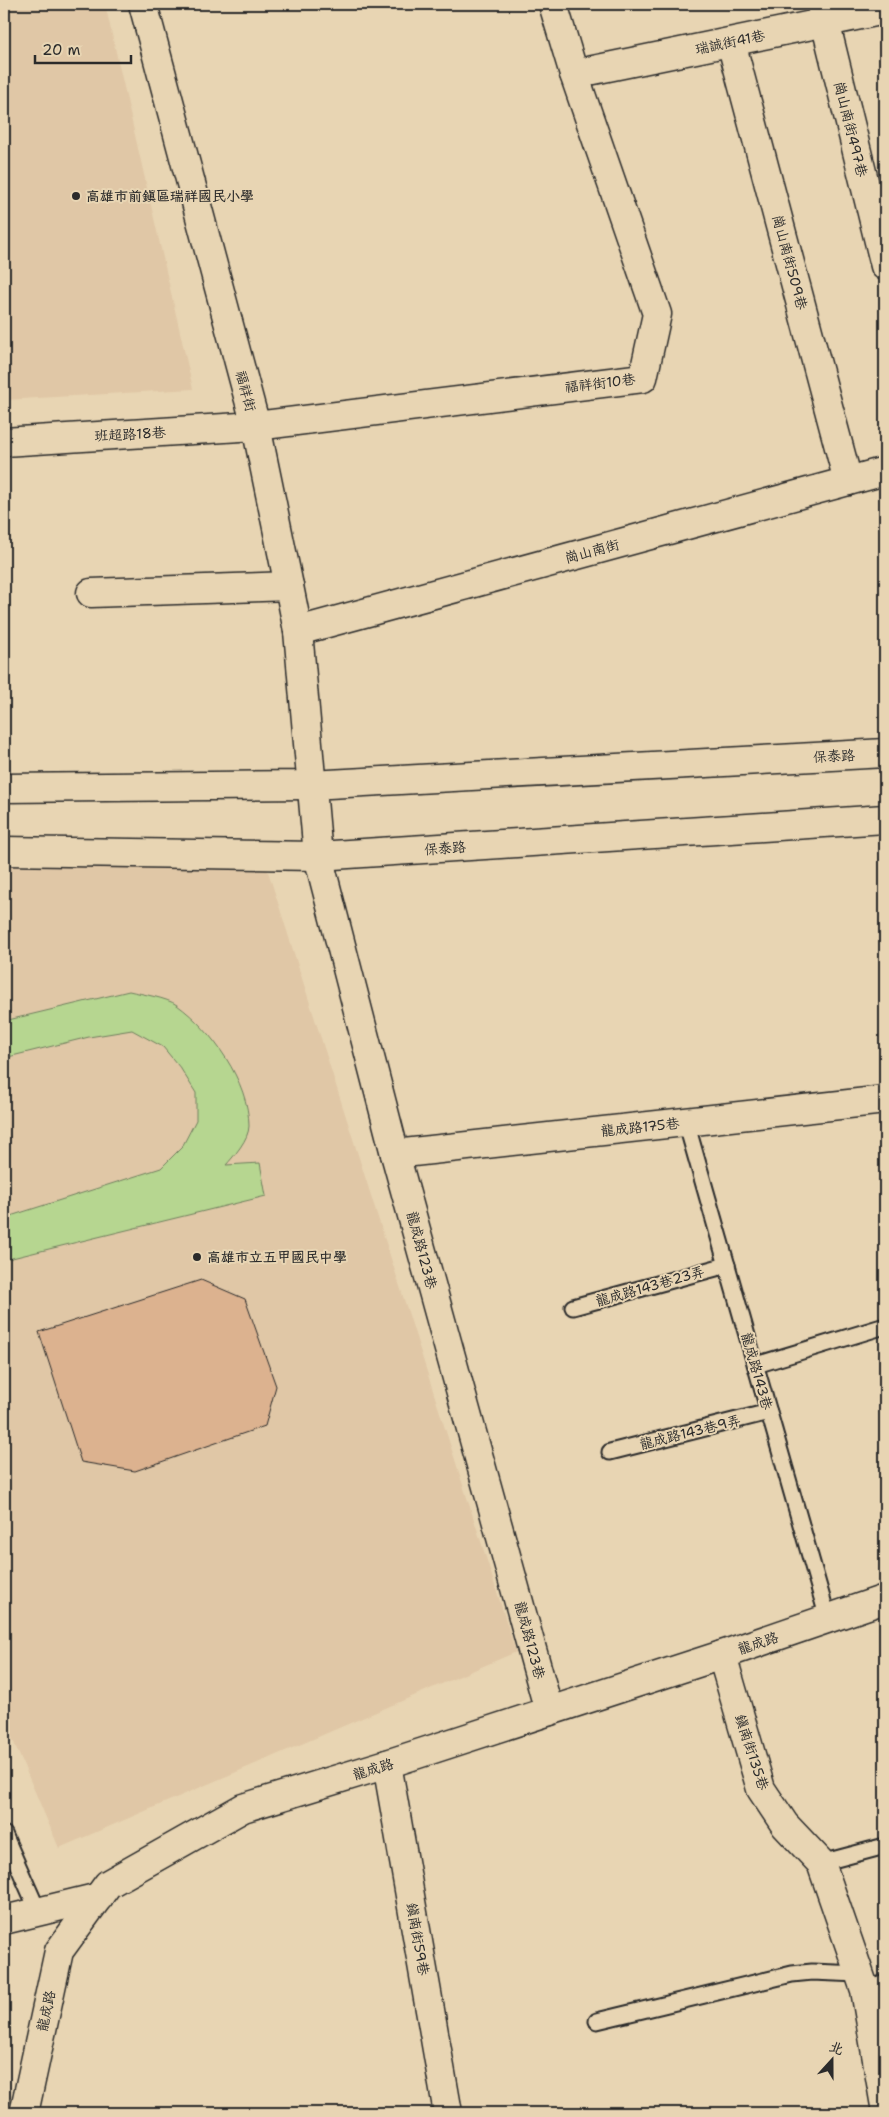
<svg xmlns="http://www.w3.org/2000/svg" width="889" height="2117" viewBox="0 0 889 2117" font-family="'Shantell Sans','LXGW WenKai TC',sans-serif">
<rect width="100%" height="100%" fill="#e8d5b3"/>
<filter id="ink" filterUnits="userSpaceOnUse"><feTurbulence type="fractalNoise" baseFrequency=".02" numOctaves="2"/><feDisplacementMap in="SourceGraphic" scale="10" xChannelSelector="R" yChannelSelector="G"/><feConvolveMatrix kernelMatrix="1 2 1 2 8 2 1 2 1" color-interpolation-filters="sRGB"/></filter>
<g filter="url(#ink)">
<g fill="#e0c7a6">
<path d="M4,4H105L193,389L4,400Z"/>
<path d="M4,859L265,862L516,1652L59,1848L4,1719Z"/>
</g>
<path fill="#b6d690" stroke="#70805e" d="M129,991C142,994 167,998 177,1005C212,1030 249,1082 249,1126C249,1139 234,1156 226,1165L260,1163L266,1196L4,1260V1218L161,1168L182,1147L196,1120V1093L181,1069L163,1047L132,1030L89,1037L4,1058V1021Z"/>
<path fill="#dcb28f" stroke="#2b2b2b" d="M201,1280L245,1299L276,1386L265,1426L135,1471L81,1462L39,1332Z"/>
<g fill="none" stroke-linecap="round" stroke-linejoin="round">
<defs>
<g id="lane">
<path d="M686,1122L828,1619"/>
<path d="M573,1307L727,1265"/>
<path d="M756,1365L885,1326"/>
<path d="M610,1452L769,1412"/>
<path d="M4,1834L38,1911"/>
<path d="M821,1863L885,1846"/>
<path d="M865,1990L885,1983"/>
<path d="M597,2021L792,1974L812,1972L859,1974"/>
</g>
<g id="street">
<path d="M143,4L256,426L289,586L298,631L318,856L395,1154L549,1711"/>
<path d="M821,5L885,266"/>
<path d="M731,42L848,481"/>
<path d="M574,74L885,10"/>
<path d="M4,442L256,426L643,378L657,314L574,74L553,4"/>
<path d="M91,593L289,586"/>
<path d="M298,631L885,471"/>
<path d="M395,1154L885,1100"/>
<path d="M722,1655L761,1789L785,1825L821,1863L865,1990L885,2106"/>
<path d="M387,1764L448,2113"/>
<path d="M4,1920L99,1897"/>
<path d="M24,2113L59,1951L108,1884L243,1808L387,1764L722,1655L885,1599"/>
</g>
<g id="secondary">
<path d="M4,788L311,785L885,753"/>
<path d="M4,851L318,856L885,819"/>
</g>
</defs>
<use href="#lane" stroke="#2b2b2b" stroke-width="19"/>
<use href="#street" stroke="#2b2b2b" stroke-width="31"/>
<use href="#secondary" stroke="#2b2b2b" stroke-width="31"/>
<use href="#lane" stroke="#e8d5b3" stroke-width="15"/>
<use href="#street" stroke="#e8d5b3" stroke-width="28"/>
<use href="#secondary" stroke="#e8d5b3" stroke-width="28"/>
</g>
</g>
<g fill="#2b2b2b" stroke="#e8d5b3" stroke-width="2">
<circle cx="76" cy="196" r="5"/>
<circle cx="197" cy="1257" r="5"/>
</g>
<g text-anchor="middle" stroke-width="4" stroke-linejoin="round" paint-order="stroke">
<g font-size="14" fill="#2b2b2b" stroke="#e8d5b3">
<text transform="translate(730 42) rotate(-12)" y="5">瑞誠街41巷</text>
<text transform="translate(851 129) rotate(76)" y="5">崗山南街497巷</text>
<text transform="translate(790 262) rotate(75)" y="5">崗山南街509巷</text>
<text transform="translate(600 383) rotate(-7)" y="5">福祥街10巷</text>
<text transform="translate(246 391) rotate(75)" y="5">福祥街</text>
<text transform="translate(130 434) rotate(-3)" y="5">班超路18巷</text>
<text transform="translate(592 551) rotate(-15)" y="5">崗山南街</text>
<text transform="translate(834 756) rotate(-3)" y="5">保泰路</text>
<text transform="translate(445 848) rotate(-4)" y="5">保泰路</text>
<text transform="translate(640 1127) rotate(-6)" y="5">龍成路175巷</text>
<text transform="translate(422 1250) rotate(75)" y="5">龍成路123巷</text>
<text transform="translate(650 1286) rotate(-16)" y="5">龍成路143巷23弄</text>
<text transform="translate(757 1371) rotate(74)" y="5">龍成路143巷</text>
<text transform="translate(690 1432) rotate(-14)" y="5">龍成路143巷9弄</text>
<text transform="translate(530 1640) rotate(75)" y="5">龍成路123巷</text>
<text transform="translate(758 1643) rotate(-19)" y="5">龍成路</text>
<text transform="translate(752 1752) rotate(72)" y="5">鎮南街135巷</text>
<text transform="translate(373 1769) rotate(-17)" y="5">龍成路</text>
<text transform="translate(418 1939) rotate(80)" y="5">鎮南街59巷</text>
<text transform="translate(46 2011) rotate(-78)" y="5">龍成路</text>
</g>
<g font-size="14" font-weight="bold" fill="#2b2b2b" stroke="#e8d5b3" text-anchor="start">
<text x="86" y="201">高雄市前鎮區瑞祥國民小學</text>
<text x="207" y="1262">高雄市立五甲國民中學</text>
</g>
</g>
<rect width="889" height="2117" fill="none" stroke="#e8d5b3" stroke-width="20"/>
<rect x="10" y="10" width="869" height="2097" fill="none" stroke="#2b2b2b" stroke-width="2" filter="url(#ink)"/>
<g transform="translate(832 2060) rotate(21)" stroke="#e8d5b3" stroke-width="4" paint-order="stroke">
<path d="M0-4L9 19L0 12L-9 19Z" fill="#2b2b2b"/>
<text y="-8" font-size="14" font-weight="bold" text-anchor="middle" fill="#2b2b2b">北</text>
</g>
<path d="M35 55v8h96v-8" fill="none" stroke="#2b2b2b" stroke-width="2.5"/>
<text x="42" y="55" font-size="15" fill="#2b2b2b" stroke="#e8d5b3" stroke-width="4" paint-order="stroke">20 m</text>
</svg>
